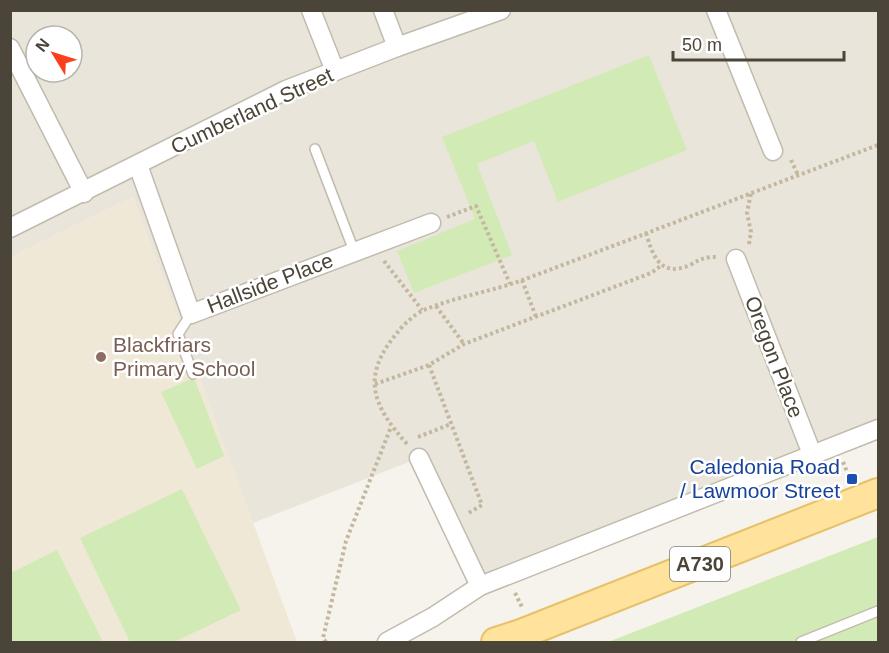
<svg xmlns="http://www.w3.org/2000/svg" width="889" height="653" viewBox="0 0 889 653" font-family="Arial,sans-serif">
<rect width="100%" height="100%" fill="#f6f3ec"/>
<path fill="#eae5da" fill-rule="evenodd" d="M11,11H878V429L480,586L419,458L253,523L133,197L11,257ZM36,36H72V72H36Z"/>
<path fill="#efe8d6" d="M133,197L297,642H11V257Z"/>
<g fill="#d2eab5">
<path d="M649,55L687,150L558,202L534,141L477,164L512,255L414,293L397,251L475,219L442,137Z"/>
<path d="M194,378L224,456L197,469L161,392Z"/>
<path d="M182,489L241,610L174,642H130L80,538Z"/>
<path d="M878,537V642H608Z"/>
<path d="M57,550L103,642H11V573Z"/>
</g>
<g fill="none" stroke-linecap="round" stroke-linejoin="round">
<defs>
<g id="service">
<path d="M315,149L354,251"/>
<path d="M191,314L178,334L193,374"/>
<path d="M801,642L878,611"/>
</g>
<g id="minor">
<path d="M311,10L335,71"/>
<path d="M383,10L397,47"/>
<path d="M716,10L773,151"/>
<path d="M10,48L84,193"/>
<path d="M138,165L191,314L431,223"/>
<path d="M10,228L286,90L397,47L501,10"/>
<path d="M736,259L812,454"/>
<path d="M419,458L480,586"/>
<path d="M387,642L433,617L480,586L878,429"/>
</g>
<path id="primary" d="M496,642L521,634L878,493"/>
</defs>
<use href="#service" stroke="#c2bbae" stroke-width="12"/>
<use href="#minor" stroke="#c2bbae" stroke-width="21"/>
<use href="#primary" stroke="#e6c16a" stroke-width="32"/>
<g stroke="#c4b79f" stroke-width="4" stroke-dasharray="3 3" stroke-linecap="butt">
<path d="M791,160L798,175"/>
<path d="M447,217L476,206L510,284"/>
<path d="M646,233C653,256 660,278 690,265C701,259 704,257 717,257"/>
<path d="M749,244L751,232L747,213L751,193"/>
<path d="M384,261L422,310"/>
<path d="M522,280L536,317"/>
<path d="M436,306L464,344"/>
<path d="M429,365L482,505L467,514"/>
<path d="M375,384L429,365L464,344L651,273L662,265"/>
<path d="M418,437L451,424"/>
<path d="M407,444C373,406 360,377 397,333C403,325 416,313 424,310C455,297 489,292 520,281C640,236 759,190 878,145"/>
<path d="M843,462L849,477"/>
<path d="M515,593L522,607"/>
<path d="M326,642L323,638L346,541L391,427"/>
</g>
<use href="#service" stroke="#fff" stroke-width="9"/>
<use href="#minor" stroke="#fff" stroke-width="18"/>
<use href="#primary" stroke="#ffe39c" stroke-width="28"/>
</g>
<circle fill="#8d6e63" stroke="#fff" stroke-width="2" cx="101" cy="357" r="6"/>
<rect fill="#1a4fb4" stroke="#fff" stroke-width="2" x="846" y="473" width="12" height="12" rx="3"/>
<g text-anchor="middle" stroke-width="5" stroke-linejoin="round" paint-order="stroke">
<rect fill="#fff" stroke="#817c74" stroke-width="1.5" x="670" y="547" width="60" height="34" rx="4.5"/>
<g font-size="20" font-weight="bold" fill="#4b4439">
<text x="700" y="571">A730</text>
</g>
<g font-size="21" fill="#4b4439" stroke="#fff">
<text transform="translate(252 111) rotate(-25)" y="7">Cumberland Street</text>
<text transform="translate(270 283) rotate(-21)" y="7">Hallside Place</text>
<text transform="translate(774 357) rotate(69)" y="7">Oregon Place</text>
</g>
<g font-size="21" fill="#785e54" stroke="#fff" text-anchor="start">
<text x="113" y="352">Blackfriars<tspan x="113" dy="24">Primary School</tspan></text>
</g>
<g font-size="21" fill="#164399" stroke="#fff" text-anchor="end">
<text x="840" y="474">Caledonia Road<tspan x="840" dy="24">/ Lawmoor Street</tspan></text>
</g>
</g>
<rect width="889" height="653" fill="none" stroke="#4b4439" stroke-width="24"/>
<g transform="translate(54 54) rotate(308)"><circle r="28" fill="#ffffff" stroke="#b7b4b0" stroke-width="1.5"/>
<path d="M0-4.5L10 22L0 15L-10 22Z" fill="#fc3f1d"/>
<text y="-9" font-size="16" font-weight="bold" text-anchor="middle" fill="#4b4439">N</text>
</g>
<path d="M673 51v9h171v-9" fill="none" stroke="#4b4439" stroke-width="3"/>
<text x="682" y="51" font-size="18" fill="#4b4439" stroke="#ffffff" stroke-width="4.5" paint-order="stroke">50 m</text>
</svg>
